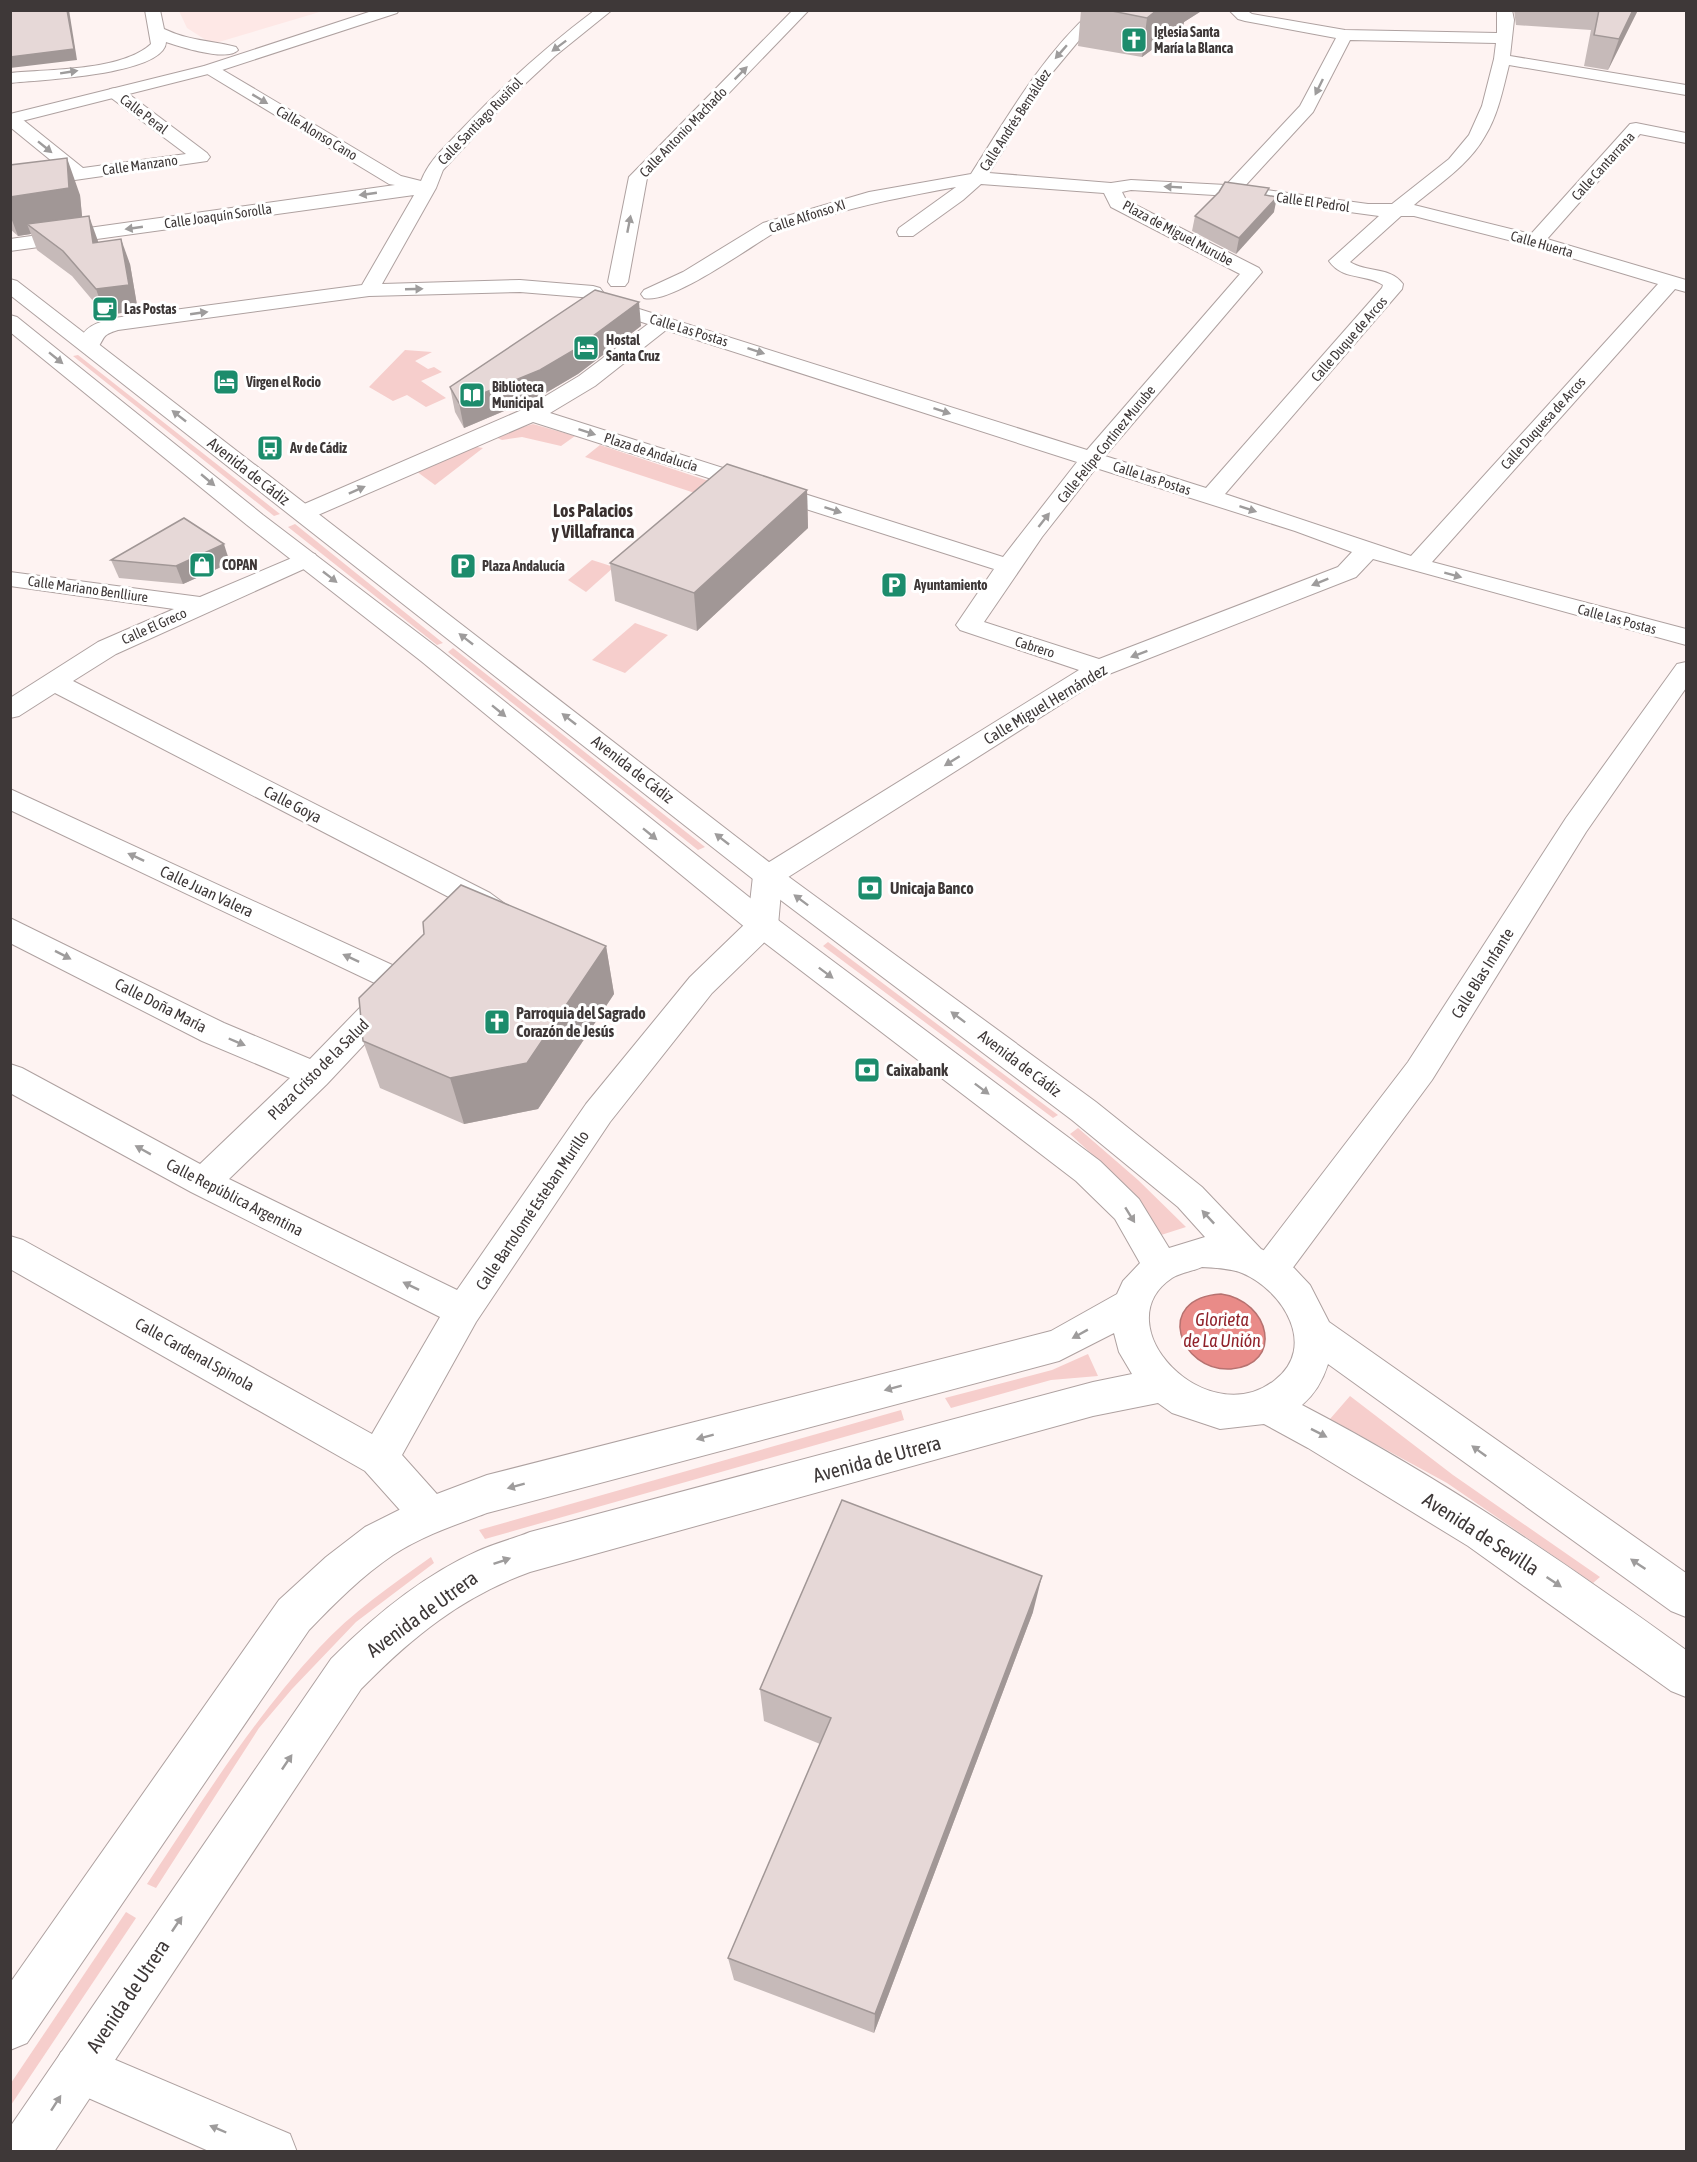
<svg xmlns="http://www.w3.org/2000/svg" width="1697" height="2162" viewBox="0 0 1697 2162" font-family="'Asap Condensed',sans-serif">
<rect width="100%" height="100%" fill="#fef3f2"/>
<path fill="#fee8e6" d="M179,11H323L212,44L187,28Z"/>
<g fill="#f6cecc">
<path d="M405,350L432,352L415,361L428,369L434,367L442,372L421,381L446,398L426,407L407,395L393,401L369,387Z"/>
<path d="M78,355L280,514L274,516L73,356Z"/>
<path d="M533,424L575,436L561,446L522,437L502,440L493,436Z"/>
<path d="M600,445L724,486L710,498L585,457Z"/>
<path d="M471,446L483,448L435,485L416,471Z"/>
<path d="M295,524L443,643L437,645L288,527Z"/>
<path d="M592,560L614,567L586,592L568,580Z"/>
<path d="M635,623L668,635L625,673L592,660Z"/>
<path d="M453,648L705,847L698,850L448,652Z"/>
<path d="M828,942L1058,1115L1053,1118L823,946Z"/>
<path d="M1078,1128L1138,1180L1186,1227L1158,1236L1133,1192L1070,1134Z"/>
<path d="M1088,1354L1098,1376L1051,1380L951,1408L945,1398L1052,1370Z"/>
<path d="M1350,1396L1453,1475L1600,1577L1593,1583L1447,1483L1330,1419Z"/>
<path d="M901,1410L904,1420L485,1539L479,1530Z"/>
<path d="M431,1557L434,1563L356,1622L292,1689L259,1728L156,1888L147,1884C201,1803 252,1720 319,1648C351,1613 393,1584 431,1557Z"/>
<path d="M126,1912L136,1918L11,2105V2083Z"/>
</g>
<path fill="#e98b88" stroke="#b67270" stroke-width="1.5" d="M1221,1294C1271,1301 1284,1365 1231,1369C1179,1372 1153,1298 1221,1294Z"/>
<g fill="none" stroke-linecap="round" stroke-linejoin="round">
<defs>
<g id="street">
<path d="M145,10H160L164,29C189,41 210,40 236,47L238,50C227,62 181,47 166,42C165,75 37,80 10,83V73C49,69 122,71 151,44Z"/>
<path d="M595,10H612L555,56L512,96L443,170L436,188L382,284L520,280L593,286L600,288L603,292L600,296L593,298L520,292L369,296L118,330C101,335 105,338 97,349L90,351L83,349L80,345C80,327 99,322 114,318L362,285L414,195L10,251V239L395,185L389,184L204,72L202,69L204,66H216L401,176L421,181C429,160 446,146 461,130C502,86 546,47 595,10Z"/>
<path d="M793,10H809L647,178L628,282L625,286H611L608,282L629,177Z"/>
<path d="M1093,10H1110L1081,38L1051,74L989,173L1111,183L1131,180L1226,185L1300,106L1336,38L1245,21L1238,19L1229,10H1246L1252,14L1345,30L1497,33V10H1512L1514,20L1510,56L1686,85V95L1509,65C1503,89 1498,115 1485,136C1469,165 1439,184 1414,205L1531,234L1630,124L1636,123L1686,133V143L1640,134L1547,239L1686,280V292L1675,289L1432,562L1686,629V645L1373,559L1356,577L1109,674L782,881L778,925L774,933L712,993L610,1122L476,1322L402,1455L444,1502L450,1515L444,1528L430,1534L416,1528L365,1471L10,1269V1236L23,1240L372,1434L440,1317L191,1192L10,1093V1064L22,1068L200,1164L290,1078L202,1041L10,943V918L224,1023L310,1059L381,986L10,810V789L414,975L419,983L414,991L408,993L404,1002L327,1084L229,1179L457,1290L586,1104L690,977L748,921L753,876L758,869L1079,670L960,630L956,625L994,569L533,422L311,518L303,520L295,518L291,513L295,508L524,409L579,376L648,324L613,313L610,309L613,305L620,303L1087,450L1240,274L1111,207L1104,193L981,184L963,200L913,236H899L897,232L899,228L956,187C908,196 864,204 817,219C803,223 786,226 774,233C748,248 670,305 644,298L641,294L644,290L683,272L763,223L869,192L971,174C1008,116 1041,57 1093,10ZM1350,40L1496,43L1494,59L1482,106L1469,135L1449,159L1392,204H1368L1244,187L1313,112ZM1131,190L1231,196L1379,216L1329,261C1343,281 1365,273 1383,285L1382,288L1206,488L1105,456L1262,272L1259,268L1126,200L1122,192ZM1401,216H1414L1528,245L1658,284L1411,556L1225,494L1402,289L1403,284C1390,266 1366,273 1350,262ZM666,330L1077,462L1003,557L550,413L595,386ZM1096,468L1295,531L1352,552L1338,567L1099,659L984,622L1042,537Z"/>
<path d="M116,88L122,89L207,153L210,157L207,161L47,184L48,194L45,198L10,203V192L30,190L29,180L32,176L64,171L10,127V114L17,115L83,168L186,154L110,97L108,93L110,89Z"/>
<path d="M306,552L315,554L318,559L315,564L116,654L73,681L490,893L505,904L509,912L505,920C488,924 481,918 468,907L55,693L19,716L10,718V698L98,642L174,609L10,586V572L200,597Z"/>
<path d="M1686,662V688L1586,832L1432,1080L1283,1281L1270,1285L1257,1281L1252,1270L1257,1259L1408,1062L1566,818L1677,664Z"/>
<path d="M78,2044L290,2134L297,2152H211L61,2086L53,2069L61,2052Z"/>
</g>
<g id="secondary">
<path d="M375,10H399L397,13L216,72L10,124V114L204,66Z"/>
<path d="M10,279L17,281L778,869L1096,1102L1202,1187L1261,1249L1276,1256L1294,1268L1310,1285L1329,1322L1686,1573V1617L1671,1611L1328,1364C1323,1380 1315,1394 1302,1405C1437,1475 1563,1561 1686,1650V1697L1671,1691L1468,1546L1308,1448L1264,1424L1220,1429L1172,1413L1158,1403L1093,1416L530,1572C461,1597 412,1637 361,1689L54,2152H10V2127L331,1659C374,1616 422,1576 478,1551C495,1543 513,1539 530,1532L1093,1382L1132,1374L1119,1352L1114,1333L1059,1361L487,1513C455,1525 422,1536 393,1555C362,1576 335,1603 309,1630L27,2043L10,2050V1983L279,1600L326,1557L365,1527L413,1503L487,1475L1051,1331L1117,1294L1123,1281L1140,1263L1115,1219L1076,1181L752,933L421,661L247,525L10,332V315L17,317L263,515L439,649L774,917L1100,1161L1139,1199L1169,1248L1205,1237L1178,1207L1072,1120L758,883L10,295ZM1202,1267C1215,1268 1230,1268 1242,1273C1283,1290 1318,1347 1275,1380C1207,1434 1102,1325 1172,1278C1180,1273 1193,1271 1202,1267Z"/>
</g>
</defs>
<use href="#street" stroke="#aea1a0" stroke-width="2"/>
<use href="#secondary" stroke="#aea1a0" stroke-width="2"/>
<use href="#street" fill="#fff" fill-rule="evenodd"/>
<use href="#secondary" fill="#fff" fill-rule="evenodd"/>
</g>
<g fill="#c6bab9">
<path d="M1081,10H1203L1184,22L1183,27L1142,57L1078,46Z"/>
<path d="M1514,10H1638L1608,70L1584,66L1591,30L1516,25Z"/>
<path d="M10,165L80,195L82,217L98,242L130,264L138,311L105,315L72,276L37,250L31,234L18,236L10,229Z"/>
<path d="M1268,195L1274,212L1236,254L1192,231L1195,216Z"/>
<path d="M641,326L578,374L544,394L464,428L455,412L450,387Z"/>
<path d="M807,490L808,528L697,631L615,601L610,563Z"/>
<path d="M111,560L230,563L183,584L119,578Z"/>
<path d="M606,946L614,994L538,1109L464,1124L380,1088L363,1041Z"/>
<path d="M1033,1612L874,2033L734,1980L728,1958L820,1744L764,1721L760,1689Z"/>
</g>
<g fill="#a19796">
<path d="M67,10H69L77,60L10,68V57Z"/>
<path d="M1157,10H1203L1184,22L1183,27L1142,57L1147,18Z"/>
<path d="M1633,10H1638L1608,70L1619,39Z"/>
<path d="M67,158L80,195L83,226L27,224L31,234L18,236L10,215V197Z"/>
<path d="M1277,197L1274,212L1236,254L1239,238Z"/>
<path d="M89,216L98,241L102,268L93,243Z"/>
<path d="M121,239L130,264L138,311L105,315L96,289Z"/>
<path d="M639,302L641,326L578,374L544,394L464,428L459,403Z"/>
<path d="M807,490L808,528L697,631L694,593Z"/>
<path d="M224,544L230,563L183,584L176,566Z"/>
<path d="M606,946L614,994L538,1109L464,1124L450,1078Z"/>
<path d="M1042,1576L1033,1612L874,2033L875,2014Z"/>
</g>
<g fill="#e6d8d7" stroke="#a19796" stroke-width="1.5">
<path d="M10,10H67L74,49L10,57Z"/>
<path d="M1107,10H1157L1147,18Z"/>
<path d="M1599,10H1633L1619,39L1594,35Z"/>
<path d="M67,158L69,188L10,197V165Z"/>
<path d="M1225,182L1269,188L1265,195L1277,197L1239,238L1195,216L1219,192Z"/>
<path d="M89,216L93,243L121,239L129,285L96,289L63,251L27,224Z"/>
<path d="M595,290L639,302L574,350L540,370L459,403L450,387Z"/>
<path d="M727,464L807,490L694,593L610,563Z"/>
<path d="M184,518L224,544L176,566L111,560Z"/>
<path d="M461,885L606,946L527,1063L450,1078L363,1041L359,998L424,934L423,922Z"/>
<path d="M842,1500L1042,1576L875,2014L728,1958L831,1718L760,1689Z"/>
</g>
<defs><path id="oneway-solid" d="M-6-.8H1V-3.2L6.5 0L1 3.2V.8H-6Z" transform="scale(1.5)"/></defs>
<g fill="#9e9c9c">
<use href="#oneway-solid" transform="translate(559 46) rotate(143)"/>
<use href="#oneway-solid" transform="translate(1061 52) rotate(131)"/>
<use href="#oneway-solid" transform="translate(69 72) rotate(-9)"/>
<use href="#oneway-solid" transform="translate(741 73) rotate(-45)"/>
<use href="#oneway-solid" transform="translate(1319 87) rotate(116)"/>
<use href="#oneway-solid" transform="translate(260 99) rotate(31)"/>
<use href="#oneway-solid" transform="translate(45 147) rotate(39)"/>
<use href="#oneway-solid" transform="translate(1173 187) rotate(-177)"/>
<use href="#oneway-solid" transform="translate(368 194) rotate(172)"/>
<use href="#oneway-solid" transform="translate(629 224) rotate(-79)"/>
<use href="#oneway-solid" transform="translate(134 228) rotate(172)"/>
<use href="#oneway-solid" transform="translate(414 289) rotate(-2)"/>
<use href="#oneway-solid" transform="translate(199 313) rotate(-8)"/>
<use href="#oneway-solid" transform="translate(756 351) rotate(18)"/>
<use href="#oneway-solid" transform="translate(56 358) rotate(39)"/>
<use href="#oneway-solid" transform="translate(942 411) rotate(18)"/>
<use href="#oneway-solid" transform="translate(179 416) rotate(-142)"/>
<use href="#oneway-solid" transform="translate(587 432) rotate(18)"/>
<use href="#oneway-solid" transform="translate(208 480) rotate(40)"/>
<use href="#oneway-solid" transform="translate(357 490) rotate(-24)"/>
<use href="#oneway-solid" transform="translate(1248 509) rotate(18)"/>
<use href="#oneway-solid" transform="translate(833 510) rotate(18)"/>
<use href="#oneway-solid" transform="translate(1044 520) rotate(-52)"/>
<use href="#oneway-solid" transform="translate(1453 575) rotate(15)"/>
<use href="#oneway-solid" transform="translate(330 577) rotate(38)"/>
<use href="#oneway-solid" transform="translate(1320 582) rotate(158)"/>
<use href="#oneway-solid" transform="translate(466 639) rotate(-142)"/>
<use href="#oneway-solid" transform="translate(1139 654) rotate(159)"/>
<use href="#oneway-solid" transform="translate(499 711) rotate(39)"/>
<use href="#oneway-solid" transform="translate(569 719) rotate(-142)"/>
<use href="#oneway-solid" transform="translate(952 761) rotate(148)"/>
<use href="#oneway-solid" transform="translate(650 834) rotate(39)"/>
<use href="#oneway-solid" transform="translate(722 839) rotate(-142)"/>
<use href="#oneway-solid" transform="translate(136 857) rotate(-155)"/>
<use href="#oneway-solid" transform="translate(801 900) rotate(-143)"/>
<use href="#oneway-solid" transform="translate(63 955) rotate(27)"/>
<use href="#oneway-solid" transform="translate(351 958) rotate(-155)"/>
<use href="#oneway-solid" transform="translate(826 973) rotate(37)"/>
<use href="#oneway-solid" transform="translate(958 1017) rotate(-143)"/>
<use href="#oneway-solid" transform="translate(237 1042) rotate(23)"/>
<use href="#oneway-solid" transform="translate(982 1089) rotate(37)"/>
<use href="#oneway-solid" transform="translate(143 1150) rotate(-151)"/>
<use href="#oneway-solid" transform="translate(1130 1215) rotate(58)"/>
<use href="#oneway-solid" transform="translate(1208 1217) rotate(-133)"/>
<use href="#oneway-solid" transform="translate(411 1286) rotate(-154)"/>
<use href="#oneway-solid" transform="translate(1080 1334) rotate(151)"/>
<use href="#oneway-solid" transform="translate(893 1388) rotate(165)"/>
<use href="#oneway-solid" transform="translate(1319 1433) rotate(27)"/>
<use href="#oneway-solid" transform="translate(705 1437) rotate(165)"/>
<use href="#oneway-solid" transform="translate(1479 1451) rotate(-144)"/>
<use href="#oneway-solid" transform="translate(516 1486) rotate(165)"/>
<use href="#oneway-solid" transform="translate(502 1561) rotate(-19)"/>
<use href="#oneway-solid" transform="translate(1638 1564) rotate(-146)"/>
<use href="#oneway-solid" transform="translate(1554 1582) rotate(34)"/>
<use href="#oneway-solid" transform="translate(287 1762) rotate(-56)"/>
<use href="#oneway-solid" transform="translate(177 1924) rotate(-56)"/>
<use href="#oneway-solid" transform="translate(56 2103) rotate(-57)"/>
<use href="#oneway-solid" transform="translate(218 2129) rotate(-157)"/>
</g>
<defs>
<symbol id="church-square" viewBox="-11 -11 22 22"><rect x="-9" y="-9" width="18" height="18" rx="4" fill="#1c8c6c" stroke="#fff"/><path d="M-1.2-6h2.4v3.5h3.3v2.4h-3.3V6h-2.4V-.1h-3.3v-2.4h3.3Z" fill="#fff"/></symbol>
<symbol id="cafe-square" viewBox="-11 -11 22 22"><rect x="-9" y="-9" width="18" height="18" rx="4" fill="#1c8c6c" stroke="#fff"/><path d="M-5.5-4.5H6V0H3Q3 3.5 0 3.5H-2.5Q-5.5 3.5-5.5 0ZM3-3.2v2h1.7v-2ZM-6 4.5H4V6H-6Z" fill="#fff"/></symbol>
<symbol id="hotel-square" viewBox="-11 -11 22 22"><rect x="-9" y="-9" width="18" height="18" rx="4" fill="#1c8c6c" stroke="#fff"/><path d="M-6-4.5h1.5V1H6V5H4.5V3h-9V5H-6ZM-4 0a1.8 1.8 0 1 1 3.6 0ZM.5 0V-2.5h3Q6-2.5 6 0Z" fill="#fff"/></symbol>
<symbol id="library-square" viewBox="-11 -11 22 22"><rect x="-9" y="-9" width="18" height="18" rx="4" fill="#1c8c6c" stroke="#fff"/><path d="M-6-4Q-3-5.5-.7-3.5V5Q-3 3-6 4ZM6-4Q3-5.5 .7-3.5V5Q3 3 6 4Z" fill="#fff"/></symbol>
<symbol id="bus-square" viewBox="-11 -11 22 22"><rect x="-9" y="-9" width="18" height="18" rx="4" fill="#1c8c6c" stroke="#fff"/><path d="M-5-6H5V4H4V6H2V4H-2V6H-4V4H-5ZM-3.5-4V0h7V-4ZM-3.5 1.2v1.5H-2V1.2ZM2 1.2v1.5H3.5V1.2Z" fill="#fff"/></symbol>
<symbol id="shop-square" viewBox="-11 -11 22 22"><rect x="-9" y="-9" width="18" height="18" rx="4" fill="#1c8c6c" stroke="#fff"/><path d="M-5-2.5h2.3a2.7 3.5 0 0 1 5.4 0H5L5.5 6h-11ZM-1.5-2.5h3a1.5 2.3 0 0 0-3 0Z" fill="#fff"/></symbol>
<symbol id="parking-square" viewBox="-11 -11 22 22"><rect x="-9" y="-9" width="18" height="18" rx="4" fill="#1c8c6c" stroke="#fff"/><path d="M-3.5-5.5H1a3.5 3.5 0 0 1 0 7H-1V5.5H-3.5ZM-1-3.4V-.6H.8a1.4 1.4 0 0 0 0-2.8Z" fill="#fff"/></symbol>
<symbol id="bank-square" viewBox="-11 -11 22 22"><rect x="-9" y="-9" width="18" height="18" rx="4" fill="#1c8c6c" stroke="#fff"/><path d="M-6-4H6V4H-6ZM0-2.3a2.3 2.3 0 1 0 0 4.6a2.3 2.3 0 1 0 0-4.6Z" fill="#fff"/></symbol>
</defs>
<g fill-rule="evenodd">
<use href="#church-square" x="1119" y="25" width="30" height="30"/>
<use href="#cafe-square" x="90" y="294" width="30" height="30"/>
<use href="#hotel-square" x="571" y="333" width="30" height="30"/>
<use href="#hotel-square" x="211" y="367" width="30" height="30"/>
<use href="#library-square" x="457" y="380" width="30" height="30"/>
<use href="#bus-square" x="255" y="433" width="30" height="30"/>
<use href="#shop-square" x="187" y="550" width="30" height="30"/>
<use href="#parking-square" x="448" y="551" width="30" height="30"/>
<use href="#parking-square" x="879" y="570" width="30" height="30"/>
<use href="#bank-square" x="855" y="873" width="30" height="30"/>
<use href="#church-square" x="482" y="1007" width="30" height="30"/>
<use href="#bank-square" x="852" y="1055" width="30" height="30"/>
</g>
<g text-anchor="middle" stroke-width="6" stroke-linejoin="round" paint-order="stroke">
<g font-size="14" font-weight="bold" fill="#3e3838" stroke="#fff" text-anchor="start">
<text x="1154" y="37">Iglesia Santa<tspan x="1154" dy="16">María la Blanca</tspan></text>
<text x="124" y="314">Las Postas</text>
<text x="606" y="345">Hostal<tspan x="606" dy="16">Santa Cruz</tspan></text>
<text x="246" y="387">Virgen el Rocio</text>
<text x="492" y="392">Biblioteca<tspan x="492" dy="16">Municipal</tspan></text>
<text x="290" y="453">Av de Cádiz</text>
<text x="222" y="570">COPAN</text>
<text x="482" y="571">Plaza Andalucía</text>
<text x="914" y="590">Ayuntamiento</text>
</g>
<g font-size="14" fill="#3e3838" stroke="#fff">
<text transform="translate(144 114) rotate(37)" y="5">Calle Peral</text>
<text transform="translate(1015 120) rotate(-57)" y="5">Calle Andrés Bernáldez</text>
<text transform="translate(480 121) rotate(-46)" y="5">Calle Santiago Rusiñol</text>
<text transform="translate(683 132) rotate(-46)" y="5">Calle Antonio Machado</text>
<text transform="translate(317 133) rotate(31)" y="5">Calle Alonso Cano</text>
<text transform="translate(140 165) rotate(-8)" y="5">Calle Manzano</text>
<text transform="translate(1603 166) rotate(-48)" y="5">Calle Cantarrana</text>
<text transform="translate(1313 202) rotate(8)" y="5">Calle El Pedrol</text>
<text transform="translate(218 216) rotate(-8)" y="5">Calle Joaquín Sorolla</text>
<text transform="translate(807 216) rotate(-18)" y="5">Calle Alfonso XI</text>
<text transform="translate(1178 233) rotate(28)" y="5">Plaza de Miguel Murube</text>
<text transform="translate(1542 244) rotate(16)" y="5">Calle Huerta</text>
<text transform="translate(689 330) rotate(17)" y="5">Calle Las Postas</text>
<text transform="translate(1349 339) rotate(-49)" y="5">Calle Duque de Arcos</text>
<text transform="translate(1543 423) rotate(-48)" y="5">Calle Duquesa de Arcos</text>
<text transform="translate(1106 444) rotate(-51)" y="5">Calle Felipe Cortínez Murube</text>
<text transform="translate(651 452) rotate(18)" y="5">Plaza de Andalucía</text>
<text transform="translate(1152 478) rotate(18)" y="5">Calle Las Postas</text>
<text transform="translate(88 589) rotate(8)" y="5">Calle Mariano Benlliure</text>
<text transform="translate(1617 619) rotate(15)" y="5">Calle Las Postas</text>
<text transform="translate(154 626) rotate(-24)" y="5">Calle El Greco</text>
<text transform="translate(1035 647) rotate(18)" y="5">Cabrero</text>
</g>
<g font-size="16" fill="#3e3838" stroke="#fff">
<text transform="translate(249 471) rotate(38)" y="6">Avenida de Cádiz</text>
<text transform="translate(1045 704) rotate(-31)" y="6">Calle Miguel Hernández</text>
<text transform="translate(633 769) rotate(38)" y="6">Avenida de Cádiz</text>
<text transform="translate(293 804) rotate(27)" y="6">Calle Goya</text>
<text transform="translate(207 891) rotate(25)" y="6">Calle Juan Valera</text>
<text transform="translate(1482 973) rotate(-58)" y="6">Calle Blas Infante</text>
<text transform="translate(161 1005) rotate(27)" y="6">Calle Doña María</text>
<text transform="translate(1020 1063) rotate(37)" y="6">Avenida de Cádiz</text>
<text transform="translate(318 1069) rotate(-45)" y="6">Plaza Cristo de la Salud</text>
<text transform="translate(235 1197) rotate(27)" y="6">Calle República Argentina</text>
<text transform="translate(532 1210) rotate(-56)" y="6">Calle Bartolomé Esteban Murillo</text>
<text transform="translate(195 1354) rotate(29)" y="6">Calle Cardenal Spinola</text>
</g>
<g font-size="16" font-weight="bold" fill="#3e3838" stroke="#fff" text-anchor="start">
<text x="890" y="894">Unicaja Banco</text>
<text x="516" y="1019">Parroquia del Sagrado<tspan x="516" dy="18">Corazón de Jesús</tspan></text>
<text x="886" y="1076">Caixabank</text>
</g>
<g font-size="18" font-weight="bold" fill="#392f2e" stroke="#fff">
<text x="593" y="517">Los Palacios<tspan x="593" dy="21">y Villafranca</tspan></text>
</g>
<g font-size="18" font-style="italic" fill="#90222a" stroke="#fff">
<text x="1222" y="1326">Glorieta<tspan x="1222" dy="21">de La Unión</tspan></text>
</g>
<g font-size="20" fill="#3e3838" stroke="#fff">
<text transform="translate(877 1459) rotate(-15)" y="7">Avenida de Utrera</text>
<text transform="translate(1481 1534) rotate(33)" y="7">Avenida de Sevilla</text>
<text transform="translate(422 1614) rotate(-36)" y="7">Avenida de Utrera</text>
<text transform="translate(128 1996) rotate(-56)" y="7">Avenida de Utrera</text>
</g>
</g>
<rect width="1697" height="2162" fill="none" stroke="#3e3838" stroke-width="24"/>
</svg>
